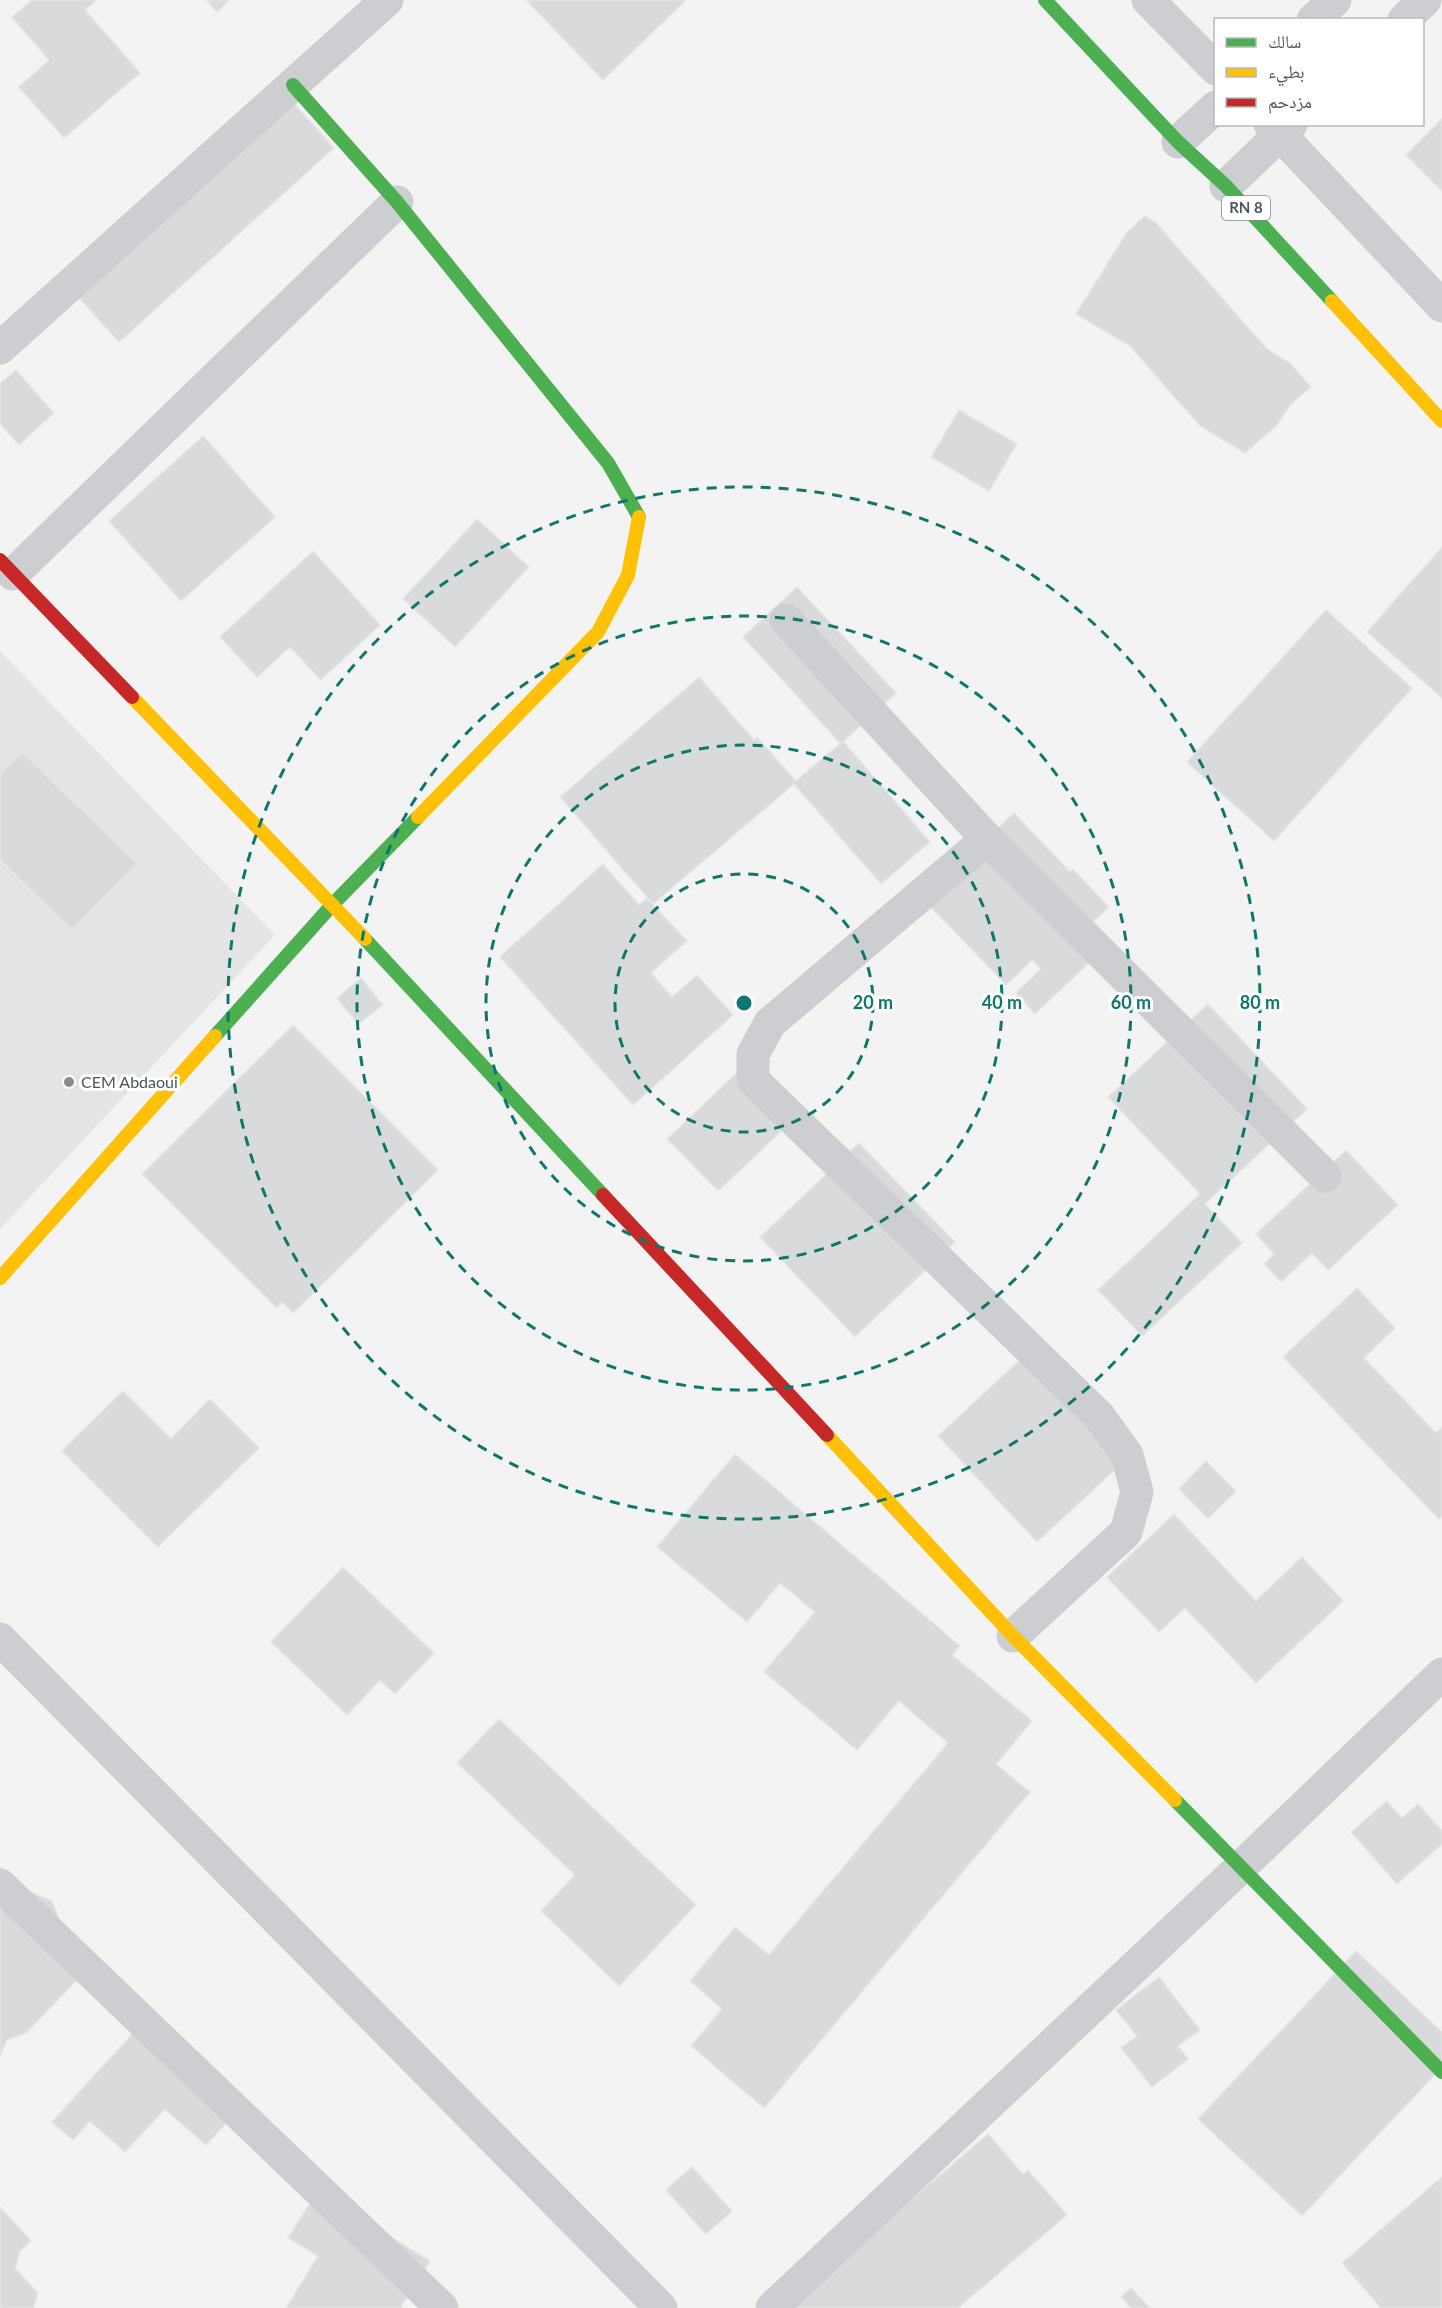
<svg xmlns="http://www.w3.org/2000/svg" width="1442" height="2308" viewBox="0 0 1442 2308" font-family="Lato,'Noto Naskh Arabic',sans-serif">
<rect width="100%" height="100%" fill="#f3f3f3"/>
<path fill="#e5e4e5" d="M0,651L275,935L0,1229Z"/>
<g fill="#d9dadb" stroke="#e4e5e5" stroke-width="1.5">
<path d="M32,0H97L85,10L140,73L64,138L19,87L49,60L12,17Z"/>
<path d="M206,0H229L217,12Z"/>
<path d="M526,0H686L603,80Z"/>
<path d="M278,86L334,148L119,342L63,280Z"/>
<path d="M1442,119V191L1406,155Z"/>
<path d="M1145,216L1156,223L1267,349L1290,363L1311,387L1290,405L1277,425L1245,453L1200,426L1130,346L1076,314L1127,232Z"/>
<path d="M16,370L54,413L19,445L0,424V384Z"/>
<path d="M959,410L1017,444L989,491L931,457Z"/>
<path d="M203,436L275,517L181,601L109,521Z"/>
<path d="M477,519L529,567L455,647L403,599Z"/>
<path d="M1442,547V698L1367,632Z"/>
<path d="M313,551L380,625L321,680L290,647L257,677L220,637Z"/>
<path d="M797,587L896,693L841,744L743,637Z"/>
<path d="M1326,610L1412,688L1274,841L1187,762Z"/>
<path d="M699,677L754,740L757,737L796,781L843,741L930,842L881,884L794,784L653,904L560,797Z"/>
<path d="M22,752L137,863L72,930L0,860V774Z"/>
<path d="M1014,813L1070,872L1073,869L1109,907L1093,922L1111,942L1035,1014L1016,993L1041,969L1032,960L1006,985L923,899Z"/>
<path d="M603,864L639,905L647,898L687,941L651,973L672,997L697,975L733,1015L633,1105L500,957Z"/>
<path d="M361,978L383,1005L358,1024L337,998Z"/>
<path d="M1208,1004L1307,1109L1205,1204L1242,1243L1142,1336L1098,1290L1200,1194L1108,1097Z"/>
<path d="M293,1025L438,1170L293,1313L282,1302L277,1308L142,1174Z"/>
<path d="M743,1067L794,1119L718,1191L667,1139Z"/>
<path d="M859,1143L955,1242L855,1337L760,1237Z"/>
<path d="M1346,1150L1398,1205L1328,1270L1312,1253L1281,1282L1264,1264L1274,1254L1256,1234Z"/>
<path d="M1357,1288L1395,1328L1364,1358L1436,1433L1442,1427V1516L1439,1519L1283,1357Z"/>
<path d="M1037,1344L1136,1450L1037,1542L938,1436Z"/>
<path d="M123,1391L171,1439L210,1399L259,1448L158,1547L62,1451Z"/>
<path d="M735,1454L960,1646L952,1655L1032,1721L996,1764L1030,1792L764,2108L691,2046L722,2009L690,1981L735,1927L769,1955L948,1743L899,1701L857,1750L764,1672L815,1612L780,1583L747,1622L657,1547Z"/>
<path d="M1206,1461L1236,1491L1208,1518L1179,1489Z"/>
<path d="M1174,1514L1256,1601L1302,1557L1343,1601L1256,1683L1185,1608L1159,1632L1107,1577Z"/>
<path d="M343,1567L434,1653L395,1694L380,1680L347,1715L271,1642Z"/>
<path d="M499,1719L696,1905L619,1986L541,1911L575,1875L457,1763Z"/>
<path d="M1387,1801L1402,1818L1418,1804L1442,1831V1844L1397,1884L1351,1832Z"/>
<path d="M0,1867L23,1889L52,1901L81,1976L26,2033L7,2040L0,2056Z"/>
<path d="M1356,1951L1442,2032V2067L1302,2216L1198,2119Z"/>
<path d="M1159,1977L1200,2030L1178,2046L1188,2059L1152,2087L1121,2048L1137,2036L1116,2010Z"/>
<path d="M146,2019L241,2107L206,2145L165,2109L125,2152L90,2121L73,2140L52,2122Z"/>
<path d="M988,2134L1023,2174L1028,2170L1067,2215L958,2308H784Z"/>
<path d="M692,2167L732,2211L706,2234L666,2190Z"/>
<path d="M1442,2177V2308H1381L1342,2263Z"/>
<path d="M317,2192L430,2261L400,2308H286L318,2256L288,2238Z"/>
<path d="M0,2207L31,2241L20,2251L15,2268L38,2293L33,2308H0Z"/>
<path d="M1131,2288L1150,2308H1131L1121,2297Z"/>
</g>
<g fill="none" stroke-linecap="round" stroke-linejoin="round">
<g stroke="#ccced1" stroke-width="33">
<path d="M1148,0L1216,69"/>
<path d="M1313,20L1335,0"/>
<path d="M1404,20L1425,0"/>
<path d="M1270,124L1442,306"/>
<path d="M1178,142L1216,107"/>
<path d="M1226,186L1291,124"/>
<path d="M0,348L387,0"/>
<path d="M13,574L397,202"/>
<path d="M786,620L987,839L1325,1176"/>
<path d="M987,839L770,1023L753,1054V1080L1099,1416L1127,1455L1137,1492L1126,1532L1013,1636"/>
<path d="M0,1639L661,2308"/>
<path d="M0,1885L442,2308"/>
<path d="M772,2308L1241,1867L1442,1674"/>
</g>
<g stroke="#4caf50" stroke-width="14">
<path d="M1045,0L1178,142L1226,186L1332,301"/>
<path d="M293,85L397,202L608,463L639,517"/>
<path d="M365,939L603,1195"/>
<path d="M215,1036L333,904L418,817"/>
<path d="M1175,1800L1442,2072"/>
</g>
<g stroke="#ffc107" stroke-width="14">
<path d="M1332,301L1442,421"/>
<path d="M132,697L365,939"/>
<path d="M418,817L598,632L628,575L639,517"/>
<path d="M0,1278L215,1036"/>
<path d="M827,1435L1013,1636L1175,1800"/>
</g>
<g stroke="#c62828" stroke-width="14">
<path d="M0,560L132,697"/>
<path d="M603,1195L827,1435"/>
</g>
</g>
<g fill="none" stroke="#0f766e" stroke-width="3" stroke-dasharray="10 8">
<circle cx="744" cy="1003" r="129"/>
<circle cx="744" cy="1003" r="258"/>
<circle cx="744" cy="1003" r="387"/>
<circle cx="744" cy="1003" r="516"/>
</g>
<circle fill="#858d93" stroke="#fff" stroke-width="2" cx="69" cy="1082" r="6"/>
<g text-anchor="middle" stroke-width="6" stroke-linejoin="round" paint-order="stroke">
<rect fill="#fff" stroke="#80898f" stroke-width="1.5" x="1222" y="196" width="48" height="24" rx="4.5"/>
<g font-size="15" font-weight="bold" fill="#4a565f">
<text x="1246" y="213">RN 8</text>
</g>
<g font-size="16" fill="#4a565f" stroke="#fff" text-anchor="start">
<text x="81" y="1088">CEM Abdaoui</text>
</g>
</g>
<circle cx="744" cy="1003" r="9" fill="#0f766e" stroke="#fff" stroke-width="3"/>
<g font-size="18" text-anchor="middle" font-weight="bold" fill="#0f766e" stroke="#fff" stroke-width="6" stroke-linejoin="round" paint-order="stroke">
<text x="873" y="1009">20 m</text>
<text x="1002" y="1009">40 m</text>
<text x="1131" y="1009">60 m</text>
<text x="1260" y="1009">80 m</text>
</g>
<rect x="1214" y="18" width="210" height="108" fill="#ffffff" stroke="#b7bbbf" stroke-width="1.5"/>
<rect x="1226" y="38" width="30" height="9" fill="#4caf50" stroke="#b7bbbf" stroke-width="1.5"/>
<text x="1268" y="48" font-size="18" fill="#4a565f">سالك</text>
<rect x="1226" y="68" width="30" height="9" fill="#ffc107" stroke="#b7bbbf" stroke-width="1.5"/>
<text x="1268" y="78" font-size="18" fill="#4a565f">بطيء</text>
<rect x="1226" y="98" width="30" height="9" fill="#c62828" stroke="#b7bbbf" stroke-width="1.5"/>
<text x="1268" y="108" font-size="18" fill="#4a565f">مزدحم</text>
</svg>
